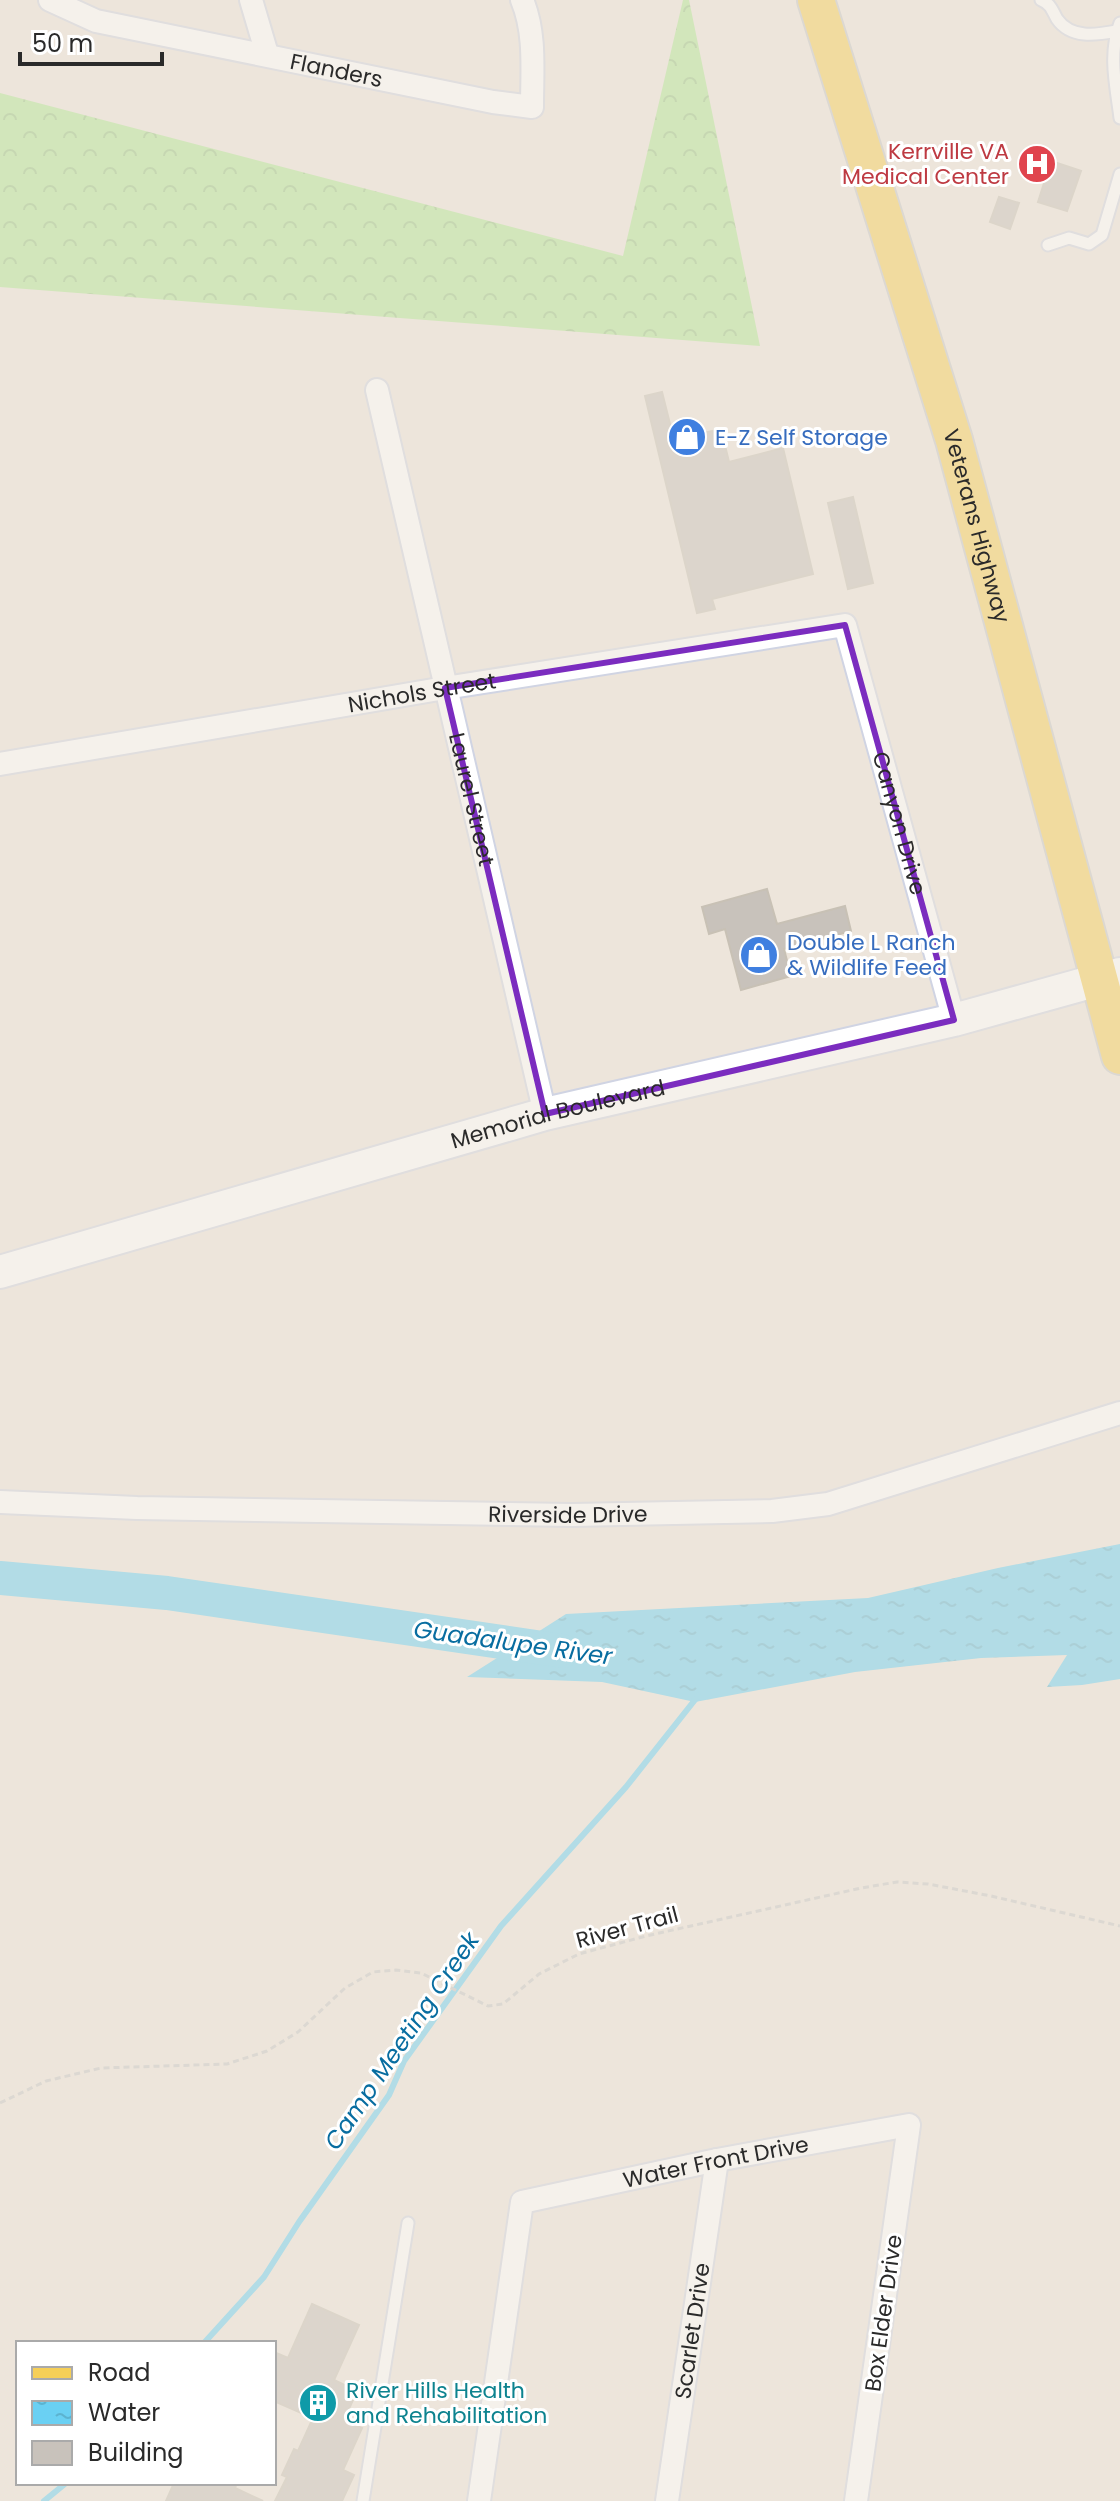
<svg xmlns="http://www.w3.org/2000/svg" width="1120" height="2501" viewBox="0 0 1120 2501" font-family="Poppins,sans-serif">
<defs>
<pattern id="forest-crowns" width="20" height="18" patternUnits="userSpaceOnUse" patternTransform="scale(2)"><rect width="20" height="18" fill="#b1e695"/><path d="M2 6a3 3 0 1 1 6 0M12 15a3 3 0 1 1 6 0" fill="none" stroke="#98c581"/></pattern>
<pattern id="water-ripples" width="26" height="14" patternUnits="userSpaceOnUse" patternTransform="scale(2)"><rect width="26" height="14" fill="#6ad0f3"/><path d="M2 4q2-2 4 0t4 0M15 11q2-2 4 0t4 0" fill="none" stroke="#5cb3d0"/></pattern>
</defs>
<rect width="100%" height="100%" fill="#ede5db"/>
<path fill="url(#forest-crowns)" d="M683,0H689L760,346L0,287V93L623,256Z"/>
<path fill="url(#water-ripples)" d="M1120,1544V1679L1082,1685L1047,1687L1067,1655L981,1658L855,1672L695,1702L602,1682L467,1677L566,1614L868,1598L998,1568Z"/>
<g fill="none" stroke-linecap="round" stroke-linejoin="round">
<g stroke="#6ad0f3" stroke-width="6">
<path d="M204,2343L264,2277L299,2222L389,2095L404,2061L501,1926L626,1787L698,1696"/>
<path d="M44,2501L66,2483"/>
</g>
<path stroke="#6ad0f3" stroke-width="34" d="M0,1578L167,1593L563,1651"/>
</g>
<g fill="#c8c2bb" stroke="#c8c1b5" stroke-width="2">
<path d="M1051,161L1081,171L1067,211L1038,202Z"/>
<path d="M999,197L1019,203L1010,229L990,222Z"/>
<path d="M662,392L674,440L721,429L729,462L783,448L813,574L712,599L715,609L697,613L645,396Z"/>
<path d="M853,497L873,583L848,589L828,503Z"/>
<path d="M767,889L777,924L845,906L851,931L784,949L791,976L741,990L725,929L709,934L702,907Z"/>
<path d="M312,2304L359,2325L334,2380L357,2391L344,2420L362,2428L343,2470L354,2475L342,2501H275L287,2477L282,2475L294,2449L298,2451L313,2418L274,2401V2352L288,2358Z"/>
<path d="M174,2483H237L235,2488L263,2501H166Z"/>
</g>
<g fill="none" stroke-linecap="round" stroke-linejoin="round">
<defs>
<g id="lane">
<path d="M1041,0C1051,4 1052,10 1057,19C1071,39 1096,35 1117,31"/>
<path d="M1120,23C1108,54 1116,86 1120,118"/>
<path d="M1048,245L1069,238L1089,244L1102,235L1120,174"/>
<path d="M363,2501L408,2223"/>
</g>
<g id="street">
<path id="s1" d="M50,0L96,21L493,102L532,107C532,72 536,33 522,0"/>
<path d="M251,0L267,54"/>
<path id="s2" d="M377,390L545,1114"/>
<path id="s3" d="M0,764L445,688L845,625L954,1020"/>
<path id="s4" d="M0,1502L137,1508L572,1515L772,1511L828,1504L1120,1413"/>
<path id="s5" d="M479,2501L522,2202L717,2160L909,2125L856,2501"/>
<path id="s6" d="M667,2501L717,2160"/>
</g>
<g id="secondary">
<path id="s7" d="M0,1272L545,1114L954,1020L1120,974"/>
</g>
<g id="primary">
<path id="s8" d="M816,0L954,440L1120,1056"/>
</g>
</defs>
<use href="#lane" stroke="#d0d4e3" stroke-width="15"/>
<use href="#street" stroke="#d0d4e3" stroke-width="26"/>
<use href="#secondary" stroke="#d0d4e3" stroke-width="36"/>
<use href="#primary" stroke="#c8c8c8" stroke-width="40"/>
<path stroke="#c8c8c8" stroke-width="3" stroke-dasharray="6 4" stroke-linecap="butt" d="M0,2103L46,2081L101,2068L227,2064L267,2051L298,2032L345,1988L373,1972L396,1970L421,1973L488,2006L503,2004L539,1974L579,1954L646,1936L861,1888L897,1882L928,1884L991,1896L1120,1926"/>
<use href="#lane" stroke="#fff" stroke-width="11"/>
<use href="#street" stroke="#fff" stroke-width="22"/>
<use href="#secondary" stroke="#fff" stroke-width="32"/>
<use href="#primary" stroke="#f6cf57" stroke-width="36"/>
</g>
<path d="M0 0H1120V2501H0ZM845,625L954,1020L545,1114L445,688Z" fill="#ede5db" fill-opacity=".55" fill-rule="evenodd"/>
<path fill="none" stroke="#7b2cbf" stroke-width="6" stroke-linejoin="round" d="M845,625L954,1020L545,1114L445,688Z"/>
<defs>
<symbol id="hospital-disc" viewBox="-11 -11 22 22"><circle r="9.5" fill="#e0444e" stroke="#fff"/><path d="M-5-5h3v3.5h4V-5h3V5h-3V1.5h-4V5h-3Z" fill="#fff"/></symbol>
<symbol id="shop-disc" viewBox="-11 -11 22 22"><circle r="9.5" fill="#3f7fe0" stroke="#fff"/><path d="M-5-2.5h2.3a2.7 3.5 0 0 1 5.4 0H5L5.5 6h-11ZM-1.5-2.5h3a1.5 2.3 0 0 0-3 0Z" fill="#fff"/></symbol>
<symbol id="building-disc" viewBox="-11 -11 22 22"><circle r="9.5" fill="#0f9aa8" stroke="#fff"/><path d="M-4-6H4V6H1V3H-1V6H-4ZM-2.5-4.3h1.7v1.8h-1.7ZM.8-4.3h1.7v1.8H.8ZM-2.5-1h1.7V.8h-1.7ZM.8-1h1.7V.8H.8Z" fill="#fff"/></symbol>
</defs>
<g fill-rule="evenodd">
<use href="#hospital-disc" x="1015" y="142" width="44" height="44"/>
<use href="#shop-disc" x="665" y="415" width="44" height="44"/>
<use href="#shop-disc" x="737" y="933" width="44" height="44"/>
<use href="#building-disc" x="296" y="2381" width="44" height="44"/>
</g>
<g text-anchor="middle" stroke-width="6" stroke-linejoin="round" paint-order="stroke">
<g font-size="22" fill="#2a2a2a" stroke="#fff">
<text dy="8" stroke="none"><textPath href="#s1" startOffset="296">Flanders</textPath></text>
<text dy="8" stroke="none"><textPath href="#s8" startOffset="550">Veterans Highway</textPath></text>
<text dy="8" stroke="none"><textPath href="#s3" startOffset="428">Nichols Street</textPath></text>
<text dy="8" stroke="none"><textPath href="#s2" startOffset="420">Laurel Street</textPath></text>
<text dy="8" stroke="none"><textPath href="#s3" startOffset="1062">Canyon Drive</textPath></text>
<text dy="8" stroke="none"><textPath href="#s7" startOffset="580">Memorial Boulevard</textPath></text>
<text dy="8" stroke="none"><textPath href="#s4" startOffset="568">Riverside Drive</textPath></text>
<text transform="translate(627 1927) rotate(-15)" y="8">River Trail</text>
<text dy="8" stroke="none"><textPath href="#s5" startOffset="500">Water Front Drive</textPath></text>
<text transform="translate(883 2313) rotate(-82)" y="8">Box Elder Drive</text>
<text dy="8" stroke="none"><textPath href="#s6" startOffset="172">Scarlet Drive</textPath></text>
</g>
<g font-size="22" fill="#be3a42" stroke="#fff" text-anchor="end">
<text x="1009" y="159">Kerrville VA<tspan x="1009" dy="25">Medical Center</tspan></text>
</g>
<g font-size="22" fill="#366cbe" stroke="#fff" text-anchor="start">
<text x="715" y="445">E-Z Self Storage</text>
<text x="787" y="950">Double L Ranch<tspan x="787" dy="25">&amp; Wildlife Feed</tspan></text>
</g>
<g font-size="22" fill="#0d838f" stroke="#fff" text-anchor="start">
<text x="346" y="2398">River Hills Health<tspan x="346" dy="25">and Rehabilitation</tspan></text>
</g>
<g font-size="24" font-style="italic" fill="#086da0" stroke="#fff">
<text transform="translate(513 1643) rotate(8)" y="8">Guadalupe River</text>
<text transform="translate(402 2041) rotate(-56)" y="8">Camp Meeting Creek</text>
</g>
</g>
<rect x="16" y="2341" width="260" height="144" fill="#ffffff" stroke="#aaaaaa" stroke-width="2"/>
<rect x="32" y="2367" width="40" height="12" fill="#f6cf57" stroke="#aaaaaa" stroke-width="2"/>
<text x="88" y="2381" font-size="24" fill="#2a2a2a">Road</text>
<rect x="32" y="2401" width="40" height="24" fill="url(#water-ripples)" stroke="#aaaaaa" stroke-width="2"/>
<text x="88" y="2421" font-size="24" fill="#2a2a2a">Water</text>
<rect x="32" y="2441" width="40" height="24" fill="#c8c2bb" stroke="#aaaaaa" stroke-width="2"/>
<text x="88" y="2461" font-size="24" fill="#2a2a2a">Building</text>
<path d="M20 52v12h142v-12" fill="none" stroke="#2a2a2a" stroke-width="4"/>
<text x="32" y="52" font-size="24" fill="#2a2a2a" stroke="#ffffff" stroke-width="6" paint-order="stroke">50 m</text>
</svg>
